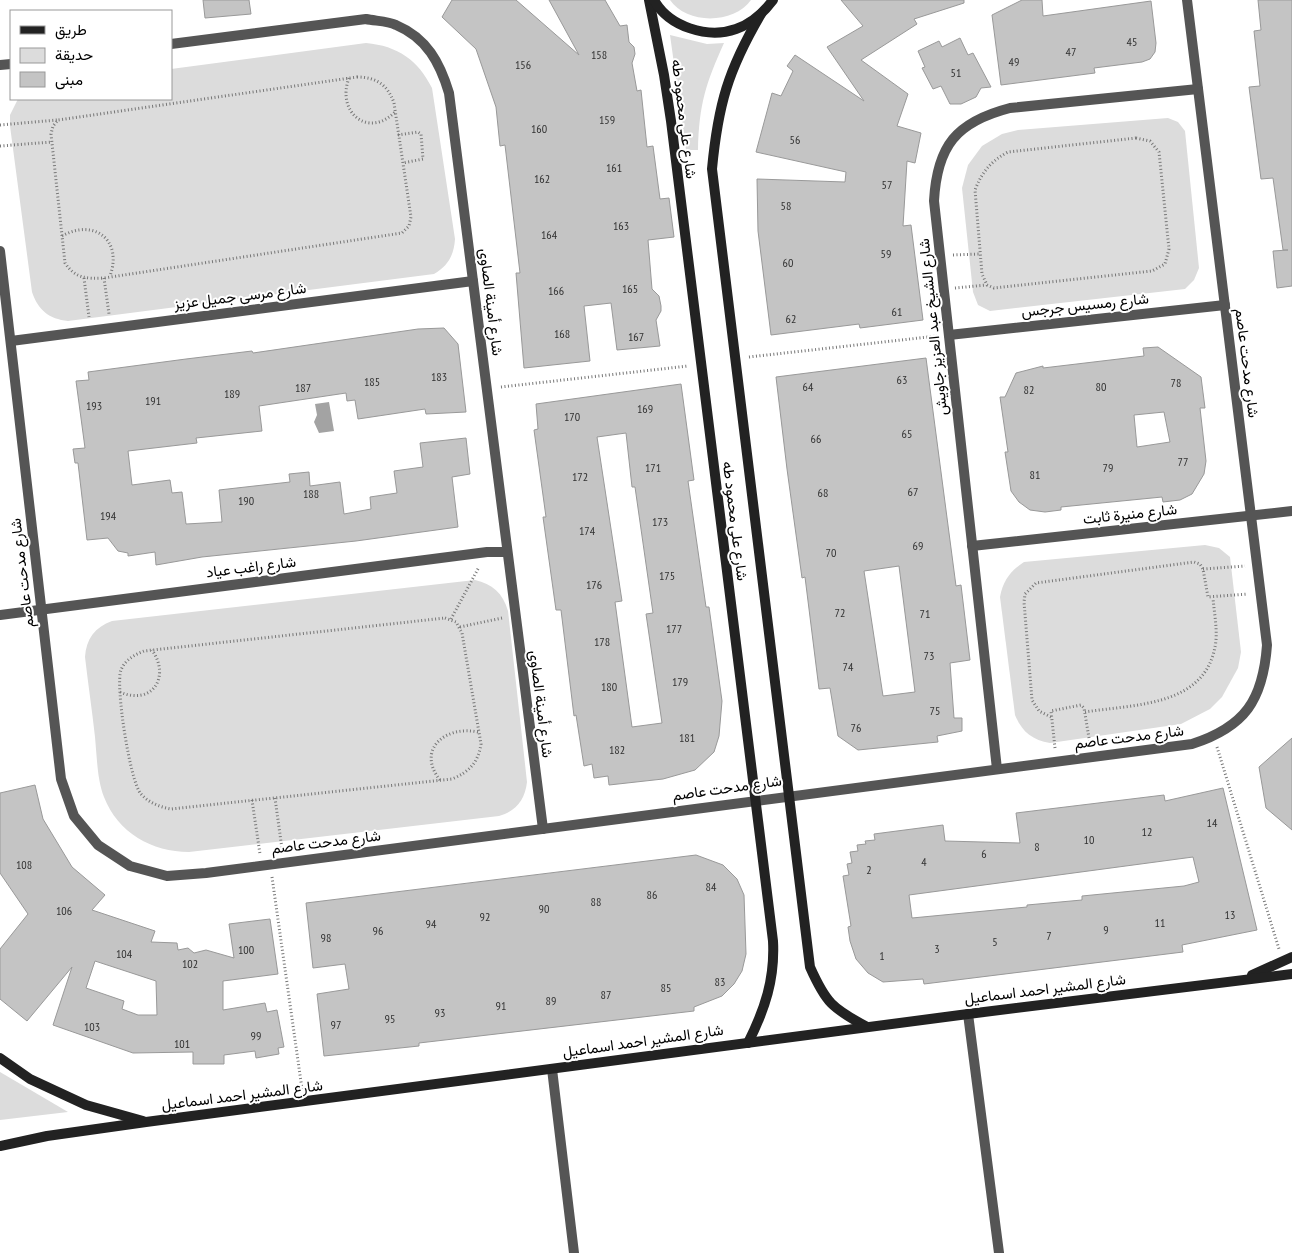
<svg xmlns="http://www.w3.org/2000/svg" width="1292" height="1253" viewBox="0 0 1292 1253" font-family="'PT Sans Narrow',Vazirmatn,sans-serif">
<rect width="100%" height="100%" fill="#fff"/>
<g fill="#dcdcdc">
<path d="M670,0H751C734,24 687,25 670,0Z"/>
<path d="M670,35L707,44L724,43C706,83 699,104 698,150H686Z"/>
<path d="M366,43C398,46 418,60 432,88L455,239C454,255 448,266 434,274L68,321C49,319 38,310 32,292L10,126V115L18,99H171V69Z"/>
<path d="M1168,118L1178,122L1185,131L1199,268L1194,280L1185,289L990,311L978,305L973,292L962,188L968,165L982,146L1002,134L1018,130Z"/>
<path d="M1205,545L1219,548L1230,557L1241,652L1238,668L1222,697L1210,709L1181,724L1050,743C1032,740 1022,732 1015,715L1000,597C1003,581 1010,571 1024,562Z"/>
<path d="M475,580C492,584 503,593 508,611L527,782C525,800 516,811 499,816L189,852C152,852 118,833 104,797C97,779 97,757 95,737C92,710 88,683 85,657C86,639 95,627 112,621Z"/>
<path d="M0,1072L68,1112L0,1120Z"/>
</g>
<path fill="#a3a3a3" d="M329,402L334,431L319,433L314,422L317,415L315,404Z"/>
<g fill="#c4c4c4" stroke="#999" fill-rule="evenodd">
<path d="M203,0H249L251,14L205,18Z"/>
<path d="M452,0H516L579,55L549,0H605L620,26L627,25L629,42L634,47L635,54L632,63L637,91L641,90L647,147L653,146L660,199L669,198L674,237L648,240L652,289L659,296L661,306V311L656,320L660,346L617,350L611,303L584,306L590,361L524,368L516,273H520L505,145L500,146L496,107L476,49L442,17Z"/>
<path d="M841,0H964V3L914,19L917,24L861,60L908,94L897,126L921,133L915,163L907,161L903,226L911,225L923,320L860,328L859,324L771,335L758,231L757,179L845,182L846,172L756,152L772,93L781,96L793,71L787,66L795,55L864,101L827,47L863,26Z"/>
<path d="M1022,0H1042L1043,16L1151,1L1156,43L1155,52L1150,59L1142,62L1094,68L1095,73L1001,85L992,15Z"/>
<path d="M1258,0H1292V286L1277,288L1273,251L1288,250H1283L1273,178L1261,179L1249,87L1260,86L1254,31L1261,30Z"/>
<path d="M960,38L968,55L973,53L991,87L981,88L976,97L961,104H950L941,86L933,89L922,68L925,67L918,51L939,41L942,47Z"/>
<path d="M444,328L458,344L466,412L426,414L425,409L358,419L355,400L347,401L346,393L259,406L262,431L196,438L197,443L128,451L132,485L170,480L172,493L182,492L186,524L222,522L219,490L290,482L289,474L309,472L310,486L340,482L344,514L371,509L370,497L397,493L394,471L423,467L420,443L466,438L470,474L452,477L458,527L356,541L202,557L156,565L155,552L128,556V553L118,551L108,538L87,540L78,463H75L73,449L85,448L76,381L89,380L88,372L186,359L252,351L253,353L418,329Z"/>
<path d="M1158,347L1201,377L1205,408H1200L1206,461L1204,474L1192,494L1180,500L1163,502L1162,497L1061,507V510L1045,512L1030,510L1019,502L1011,491L1005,452H1008L1000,397H1005L1016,373L1043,366V368L1144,356L1143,348ZM1164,412L1170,442L1137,447L1134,415Z"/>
<path d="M926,358L956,586L961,585L970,660L950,663L954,718H962V731L937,736L938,742L858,750L838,736L830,688L819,689L805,577L802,578L787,469L776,377ZM899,566L915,692L883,696L864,571Z"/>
<path d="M681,384L694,480L688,481L706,607H709L722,701L719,736L714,752L695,770L663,779L609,785L608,776L594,778L592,764L584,766L576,715L574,716L561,610H556L543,517H546L534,430L538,429L536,404ZM626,433L632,487H635L653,613L646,614L662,723L632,727L615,602L622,601L597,437Z"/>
<path d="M1292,738V830L1266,808L1259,767Z"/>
<path d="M35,785L43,819L72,867L105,895L92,910L155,931L151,942L177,943L178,950L188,948L194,953L206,950L234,958L229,924L270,919L278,974L223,981V1010L265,1003L267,1012L277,1010L284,1047L278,1048L279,1054L256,1058L255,1051L224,1055V1064H193V1052L133,1053L53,1025L72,967L27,1021L0,999V949L28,914L0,873V793ZM95,961L156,981L157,1015H138L122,1009L124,1001L86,988Z"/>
<path d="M1223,788L1257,930L1182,945L1183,952L924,984L923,979L883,982L868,973L856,959L850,941L848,927L851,926L843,876L849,875L847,864L852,863L850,852L858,851L857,845L866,844L865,841L875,840L874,834L943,825L945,841L1020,843L1016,813L1164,795L1165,801ZM1193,857L1199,882L1184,886L1082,896V900L1027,905V907L912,918L909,895Z"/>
<path d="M696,855L723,865L737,879L744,895L746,954L742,971L734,984L722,996L694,1007V1011L419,1043V1046L324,1056L317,994L349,989L345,964L313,968L306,903Z"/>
</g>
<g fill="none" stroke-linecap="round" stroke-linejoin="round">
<g stroke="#777" stroke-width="3" stroke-dasharray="1 2.5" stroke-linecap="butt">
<path d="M357,77C376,77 388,85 394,103L411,217L409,226L402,233L104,278C86,279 75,278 65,263L51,134L53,126L58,120Z"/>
<path d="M349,78C336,112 368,139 395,112"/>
<path d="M0,125L57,120"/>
<path d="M398,135L418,132L421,134L423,159L403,163"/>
<path d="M1136,138L1150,141L1159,152L1169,249L1165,264L1152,271L994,288L987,285L982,274L975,190C982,172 991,161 1008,152Z"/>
<path d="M0,146L52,142"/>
<path d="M62,236C94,218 123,240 110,276"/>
<path d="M953,255L980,254"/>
<path d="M84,278L89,317"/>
<path d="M104,278L109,314"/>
<path d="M955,288L986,285"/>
<path d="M749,357L937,336"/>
<path d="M501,387L688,366"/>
<path d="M1203,569L1245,566"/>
<path d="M445,618L456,622L462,633L481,744C478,763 469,772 452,779L171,809C160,807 149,803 141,794C130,782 115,685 121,670C125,660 134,655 144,651Z"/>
<path d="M451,619L479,567"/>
<path d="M460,627L502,618"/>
<path d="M120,692C152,706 171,677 152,650"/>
<path d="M1085,712C1136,704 1209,707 1216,640C1217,626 1214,611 1213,598"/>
<path d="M1051,717L1039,711L1032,700L1024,602L1025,594L1036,583L1194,562L1200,564L1203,569L1208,597L1248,594"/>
<path d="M1217,747L1279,949"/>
<path d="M1055,748L1051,711L1081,705L1084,708L1090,744"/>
<path d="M440,780C416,750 445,725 478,732"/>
<path d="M275,798L282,849"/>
<path d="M252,800L260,854"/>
<path d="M272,877L302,1089"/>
</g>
<g stroke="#555" stroke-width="10">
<path d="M968,1014L999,1253"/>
<path d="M552,1069L574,1253"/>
</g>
<g stroke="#555" stroke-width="10">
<path d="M171,44L366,19C375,21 388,21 396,25C427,38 440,63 449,93L543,829"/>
<path d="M0,65L11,64"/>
<path d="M0,251L61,779L74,816L98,845L130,866L167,876L206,873C535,831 863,786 1192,744C1245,727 1263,700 1267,645L1187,0"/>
<path d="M949,335L1225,305"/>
<path d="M11,341L473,281"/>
<path d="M972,546L1292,511"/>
<path d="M0,615L487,552H506"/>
<path d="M997,769L934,201C937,146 956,122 1010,108L1198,89"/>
</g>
<g stroke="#222" stroke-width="10">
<path d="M649,0L664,75L671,121L773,941C775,979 765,1009 748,1043"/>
<path d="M654,0C669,27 708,39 736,29C751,24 764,12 773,0"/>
<path d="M761,14C728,70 718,105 712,169L810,967C826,1003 832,1008 867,1027"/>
<path d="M1252,975L1292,957"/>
<path d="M0,1058L30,1079L86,1105L143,1121"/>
<path d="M0,1146L47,1136L146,1122L968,1014L1292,974"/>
</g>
</g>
<g text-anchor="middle" stroke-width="4" stroke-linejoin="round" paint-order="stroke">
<g font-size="12" fill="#313131">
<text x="1132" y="46">45</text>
<text x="1071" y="56">47</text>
<text x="599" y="59">158</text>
<text x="1014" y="66">49</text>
<text x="523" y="69">156</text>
<text x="956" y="77">51</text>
<text x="607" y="124">159</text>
<text x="539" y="133">160</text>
<text x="795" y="144">56</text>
<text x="614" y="172">161</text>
<text x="542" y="183">162</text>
<text x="887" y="189">57</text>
<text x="786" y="210">58</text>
<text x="621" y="230">163</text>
<text x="549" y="239">164</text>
<text x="886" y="258">59</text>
<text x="788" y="267">60</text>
<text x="630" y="293">165</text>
<text x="556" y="295">166</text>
<text x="897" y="316">61</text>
<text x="791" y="323">62</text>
<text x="562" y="338">168</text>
<text x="636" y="341">167</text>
<text x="439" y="381">183</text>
<text x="902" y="384">63</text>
<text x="372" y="386">185</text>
<text x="1176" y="387">78</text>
<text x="808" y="391">64</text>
<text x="1101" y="391">80</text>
<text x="303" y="392">187</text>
<text x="1029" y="394">82</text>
<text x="232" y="398">189</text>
<text x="153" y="405">191</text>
<text x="94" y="410">193</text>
<text x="645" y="413">169</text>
<text x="572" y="421">170</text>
<text x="907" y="438">65</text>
<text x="816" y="443">66</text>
<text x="1183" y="466">77</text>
<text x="653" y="472">171</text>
<text x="1108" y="472">79</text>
<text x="1035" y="479">81</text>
<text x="580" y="481">172</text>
<text x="913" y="496">67</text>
<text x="823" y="497">68</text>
<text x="311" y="498">188</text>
<text x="246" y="505">190</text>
<text x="108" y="520">194</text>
<text x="660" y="526">173</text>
<text x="587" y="535">174</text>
<text x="918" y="550">69</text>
<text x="831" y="557">70</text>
<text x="667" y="580">175</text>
<text x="594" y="589">176</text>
<text x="840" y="617">72</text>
<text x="925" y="618">71</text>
<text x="674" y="633">177</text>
<text x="602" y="646">178</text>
<text x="929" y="660">73</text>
<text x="848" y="671">74</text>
<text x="680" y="686">179</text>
<text x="609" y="691">180</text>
<text x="935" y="715">75</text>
<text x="856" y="732">76</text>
<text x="687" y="742">181</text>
<text x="617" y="754">182</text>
<text x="1212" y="827">14</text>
<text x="1147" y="836">12</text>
<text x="1089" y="844">10</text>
<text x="1037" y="851">8</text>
<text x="984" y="858">6</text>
<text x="924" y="866">4</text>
<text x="24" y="869">108</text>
<text x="869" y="874">2</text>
<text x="711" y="891">84</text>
<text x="652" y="899">86</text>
<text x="596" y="906">88</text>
<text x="544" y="913">90</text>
<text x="64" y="915">106</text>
<text x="1230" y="919">13</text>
<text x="485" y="921">92</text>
<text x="1160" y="927">11</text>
<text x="431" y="928">94</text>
<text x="1106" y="934">9</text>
<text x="378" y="935">96</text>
<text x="1049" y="940">7</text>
<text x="326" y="942">98</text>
<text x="995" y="946">5</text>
<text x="937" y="953">3</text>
<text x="246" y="954">100</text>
<text x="124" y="958">104</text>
<text x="882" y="960">1</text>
<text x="190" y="968">102</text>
<text x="720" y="986">83</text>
<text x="666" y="992">85</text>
<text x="606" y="999">87</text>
<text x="551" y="1005">89</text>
<text x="501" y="1010">91</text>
<text x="440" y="1017">93</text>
<text x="390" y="1023">95</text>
<text x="336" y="1029">97</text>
<text x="92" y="1031">103</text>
<text x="256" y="1040">99</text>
<text x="182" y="1048">101</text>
</g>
<g font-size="15" fill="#000" stroke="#fff">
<text transform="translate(684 119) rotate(83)" y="5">شارع على محمود طه</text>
<text transform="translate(240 296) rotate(-7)" y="5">شارع مرسى جميل عزيز</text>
<text transform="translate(491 302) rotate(83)" y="5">شارع أمينة الصاوى</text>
<text transform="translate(1085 305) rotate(-6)" y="5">شارع رمسيس جرجس</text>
<text transform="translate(933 327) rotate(-96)" y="5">شارع الشيخ عبد العزيز جاويش</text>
<text transform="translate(1247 363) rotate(83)" y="5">شارع مدحت عاصم</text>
<text transform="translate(1130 514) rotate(-6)" y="5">شارع منيرة ثابت</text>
<text transform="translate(735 521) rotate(83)" y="5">شارع على محمود طه</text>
<text transform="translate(251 567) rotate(-7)" y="5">شارع راغب عياد</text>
<text transform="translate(22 573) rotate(-97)" y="5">شارع مدحت عاصم</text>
<text transform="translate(541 704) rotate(83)" y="5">شارع أمينة الصاوى</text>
<text transform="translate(1129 737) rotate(-7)" y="5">شارع مدحت عاصم</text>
<text transform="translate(727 788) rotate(-8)" y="5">شارع مدحت عاصم</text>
<text transform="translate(326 842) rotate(-7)" y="5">شارع مدحت عاصم</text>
<text transform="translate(1045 989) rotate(-7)" y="5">شارع المشير احمد اسماعيل</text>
<text transform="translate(643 1041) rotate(-8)" y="5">شارع المشير احمد اسماعيل</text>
<text transform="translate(242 1095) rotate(-7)" y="5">شارع المشير احمد اسماعيل</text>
</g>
</g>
<rect x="10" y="10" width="162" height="90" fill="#ffffff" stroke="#999999"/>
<rect x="20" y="26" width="25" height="8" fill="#222222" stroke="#999999"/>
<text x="55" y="35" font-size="15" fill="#000000">طريق</text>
<rect x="20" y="48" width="25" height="15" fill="#dcdcdc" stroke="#999999"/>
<text x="55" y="60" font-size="15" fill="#000000">حديقة</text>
<rect x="20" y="72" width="25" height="15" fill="#c4c4c4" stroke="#999999"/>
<text x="55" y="85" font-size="15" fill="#000000">مبنى</text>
</svg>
